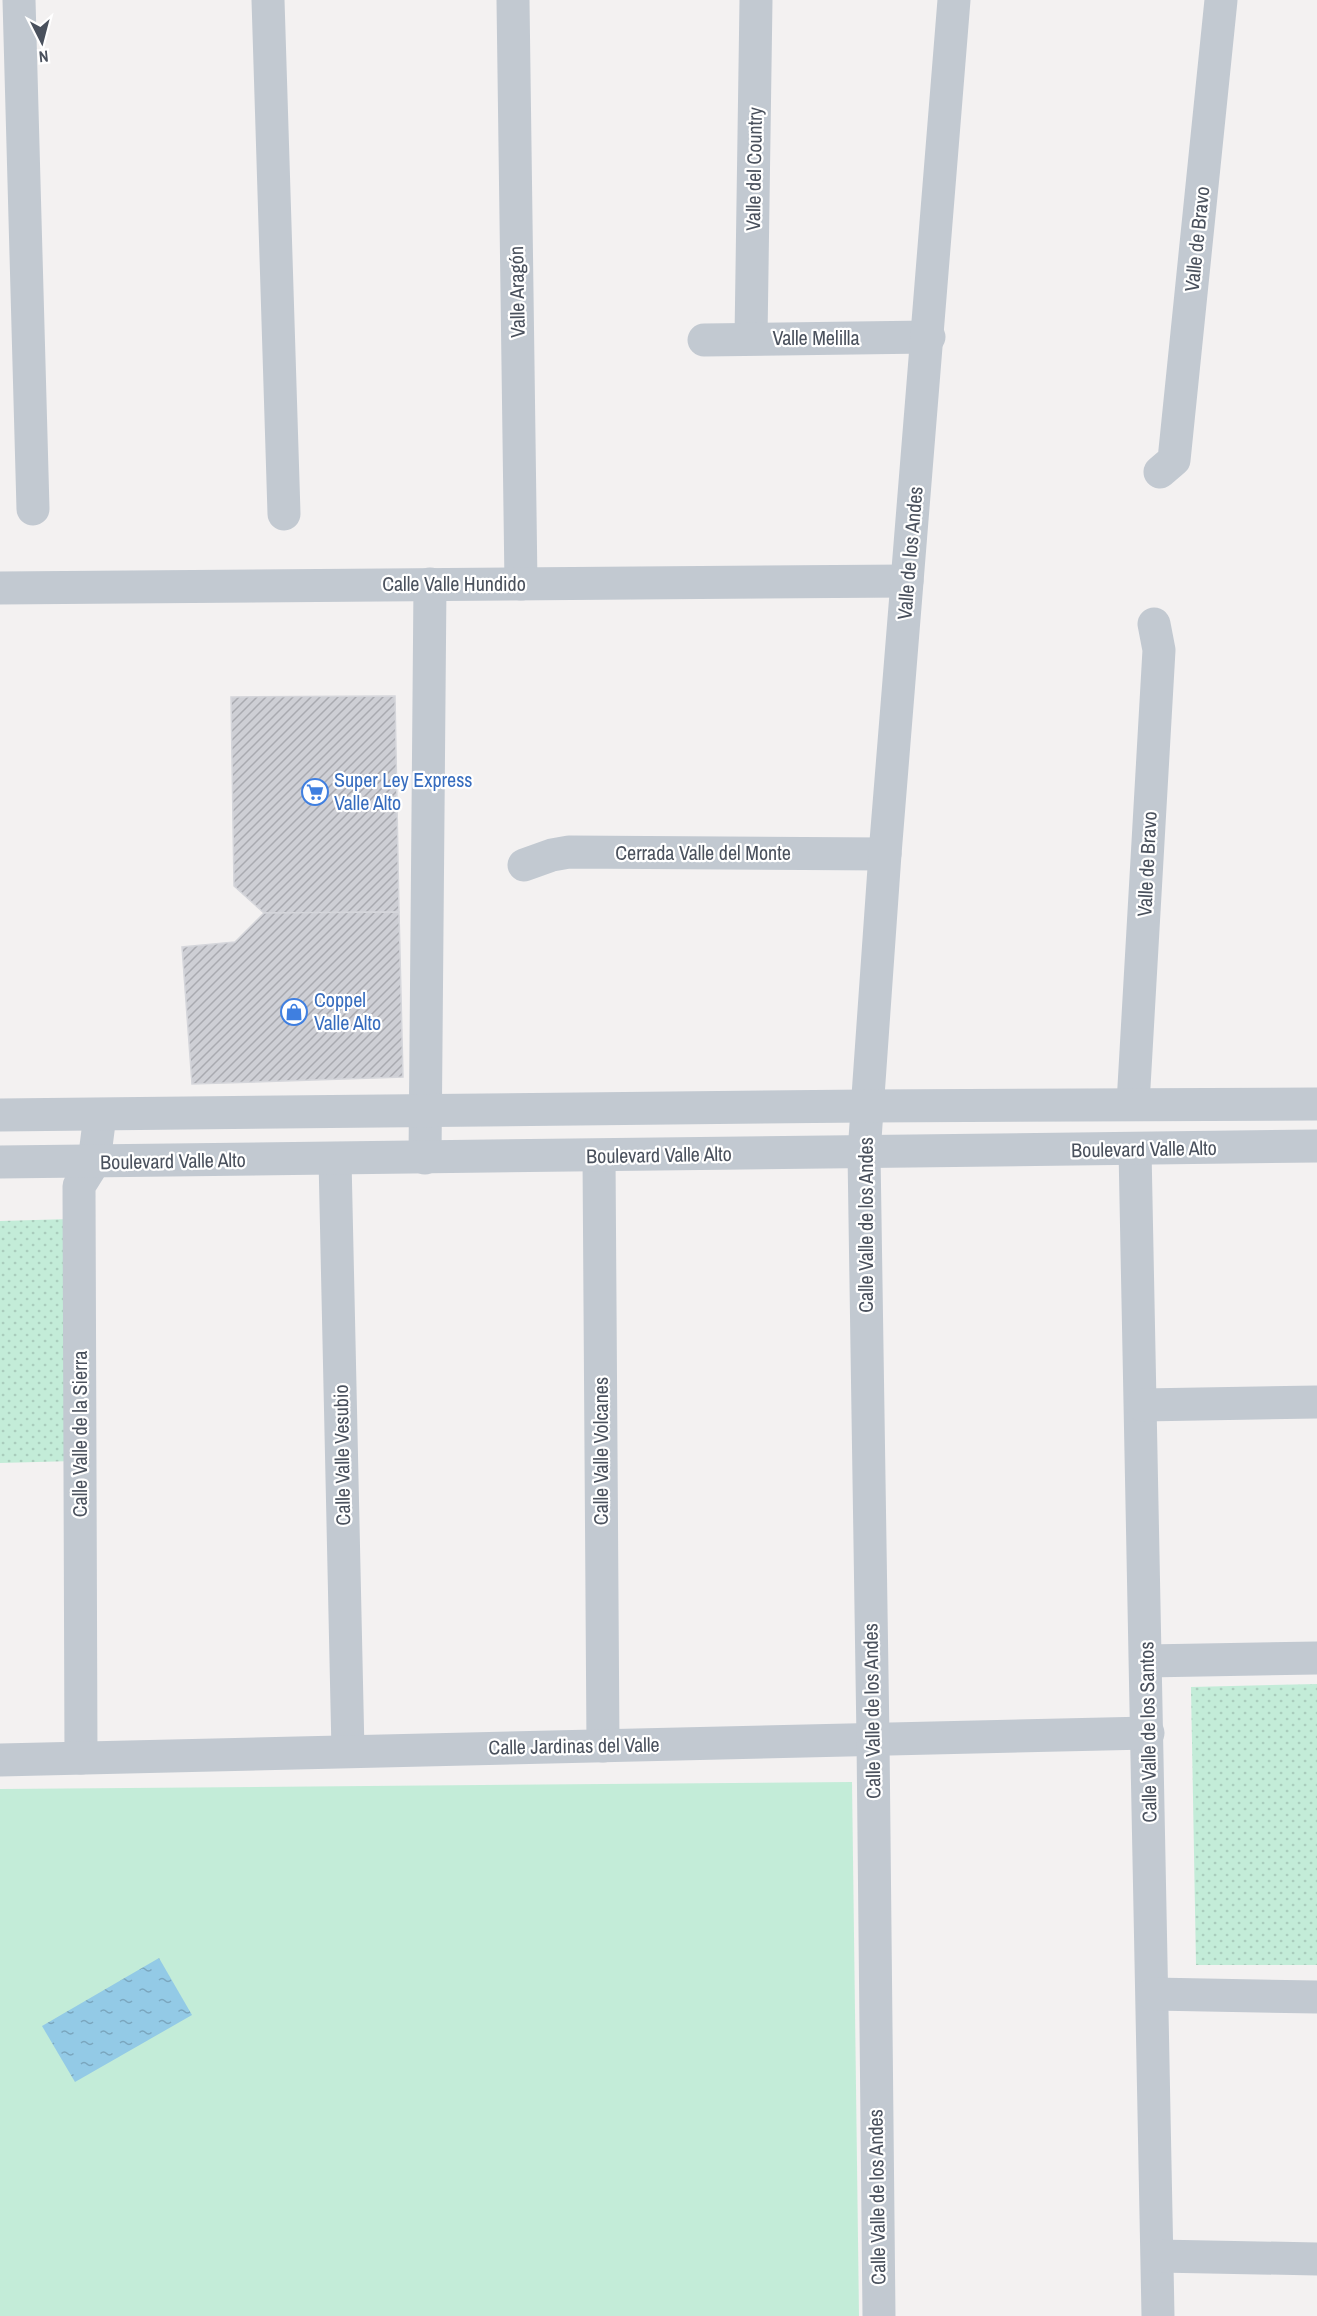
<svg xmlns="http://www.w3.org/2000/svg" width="1317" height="2316" viewBox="0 0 1317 2316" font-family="'Archivo Narrow',sans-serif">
<defs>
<pattern id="green-dots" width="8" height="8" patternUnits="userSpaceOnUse" patternTransform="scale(1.5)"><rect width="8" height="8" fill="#c3ecd8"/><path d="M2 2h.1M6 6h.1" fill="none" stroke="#a9ccbc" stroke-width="1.8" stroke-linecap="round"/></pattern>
<pattern id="water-ripples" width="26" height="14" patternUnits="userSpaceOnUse" patternTransform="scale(1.5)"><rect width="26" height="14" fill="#93cae6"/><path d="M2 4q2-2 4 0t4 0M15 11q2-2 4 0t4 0" fill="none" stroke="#7aa6be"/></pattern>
<pattern id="building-hatch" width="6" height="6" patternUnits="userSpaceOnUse" patternTransform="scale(1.5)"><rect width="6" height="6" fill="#cecfd5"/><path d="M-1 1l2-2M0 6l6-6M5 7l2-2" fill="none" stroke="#a9aab0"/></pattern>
</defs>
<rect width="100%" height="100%" fill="#f3f1f1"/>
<g fill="url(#green-dots)">
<path d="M70,1219L74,1461L0,1463V1221Z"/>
<path d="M1317,1684V1965H1196L1191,1687Z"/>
</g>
<path fill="#c3ecd8" d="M852,1782L859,2316H0V1789Z"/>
<path fill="url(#water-ripples)" d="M159,1958L192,2015L75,2082L42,2026Z"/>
<g fill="url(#building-hatch)" stroke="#d5d6db" stroke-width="1.5">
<path d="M395,696L399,912L264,913L234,886L231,697Z"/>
<path d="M399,912L403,1077L192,1084L182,947L235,942L264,913Z"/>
</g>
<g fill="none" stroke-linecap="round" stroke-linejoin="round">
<g stroke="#c2c9d1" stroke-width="33">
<path d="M19,0L33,509"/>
<path d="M268,0L284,514"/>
<path d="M513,0L521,584"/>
<path d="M751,338L756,0"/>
<path d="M704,340L929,337"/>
<path d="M1160,472L1174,460L1221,0"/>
<path d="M0,588L907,581"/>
<path d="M524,865L552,855L569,852L885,854"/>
<path d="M1133,1104L1159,650L1154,624"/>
<path d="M1135,1149L1158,2316"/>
<path d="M599,1156L603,1746"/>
<path d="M425,1158L430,584"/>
<path d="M335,1159L348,1751"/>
<path d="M1142,1405L1317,1402"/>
<path d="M1146,1661L1317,1658"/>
<path d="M81,1758L79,1186L94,1162L100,1115"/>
<path d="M0,1760L1148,1733"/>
<path d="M1153,1994L1317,1997"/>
<path d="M1158,2256L1317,2259"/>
<path d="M879,2316L873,1739L864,1153L885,854L954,0"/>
</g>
<g stroke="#c2c9d1" stroke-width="33">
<path d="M0,1115L866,1106L1317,1104"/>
<path d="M0,1162L1317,1146"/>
</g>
</g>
<defs>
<symbol id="supermarket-ring" viewBox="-11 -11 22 22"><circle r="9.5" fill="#fff" stroke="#3f7fe0" stroke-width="1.5"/><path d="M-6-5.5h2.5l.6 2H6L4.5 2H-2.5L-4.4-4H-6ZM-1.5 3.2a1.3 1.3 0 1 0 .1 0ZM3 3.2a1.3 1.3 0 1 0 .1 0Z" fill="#3f7fe0"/></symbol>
<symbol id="shop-ring" viewBox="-11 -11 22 22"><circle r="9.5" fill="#fff" stroke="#3f7fe0" stroke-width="1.5"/><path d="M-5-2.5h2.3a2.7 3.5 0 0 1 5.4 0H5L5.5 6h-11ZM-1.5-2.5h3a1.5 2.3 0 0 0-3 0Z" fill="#3f7fe0"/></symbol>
</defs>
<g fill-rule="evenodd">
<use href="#supermarket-ring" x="300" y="777" width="30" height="30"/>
<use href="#shop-ring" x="279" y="997" width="30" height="30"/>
</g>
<g text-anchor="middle" stroke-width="4.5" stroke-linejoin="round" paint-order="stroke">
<g font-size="20" fill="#4a515d" stroke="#fff">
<text transform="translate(754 169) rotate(-89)" y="7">Valle del Country</text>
<text transform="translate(1197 239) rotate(-84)" y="7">Valle de Bravo</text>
<text transform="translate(517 292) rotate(-91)" y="7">Valle Aragón</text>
<text x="816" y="345">Valle Melilla</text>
<text transform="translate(910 553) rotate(-85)" y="7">Valle de los Andes</text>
<text x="454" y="591">Calle Valle Hundido</text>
<text x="703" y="860">Cerrada Valle del Monte</text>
<text transform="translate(1147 864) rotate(-87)" y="7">Valle de Bravo</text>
<text transform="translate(1144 1149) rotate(-1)" y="7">Boulevard Valle Alto</text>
<text transform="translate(659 1155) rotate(-1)" y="7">Boulevard Valle Alto</text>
<text transform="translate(173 1161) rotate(-1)" y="7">Boulevard Valle Alto</text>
<text transform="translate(866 1225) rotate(-90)" y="7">Calle Valle de los Andes</text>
<text transform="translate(80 1434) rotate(-90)" y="7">Calle Valle de la Sierra</text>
<text transform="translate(601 1451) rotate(-90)" y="7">Calle Valle Volcanes</text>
<text transform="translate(342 1455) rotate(-91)" y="7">Calle Valle Vesubio</text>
<text transform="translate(872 1711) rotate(-91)" y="7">Calle Valle de los Andes</text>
<text transform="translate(1148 1732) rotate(-91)" y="7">Calle Valle de los Santos</text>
<text transform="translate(574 1746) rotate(-1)" y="7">Calle Jardinas del Valle</text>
<text transform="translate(877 2197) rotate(-91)" y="7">Calle Valle de los Andes</text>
</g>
<g font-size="20" fill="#366cbe" stroke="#fff" text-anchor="start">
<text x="334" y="787">Super Ley Express<tspan x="334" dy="23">Valle Alto</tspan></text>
<text x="314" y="1007">Coppel<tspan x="314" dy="23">Valle Alto</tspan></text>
</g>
</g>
<g transform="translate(42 42) rotate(174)" stroke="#ffffff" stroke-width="4.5" paint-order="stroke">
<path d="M0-4.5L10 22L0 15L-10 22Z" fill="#4a515d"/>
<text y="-9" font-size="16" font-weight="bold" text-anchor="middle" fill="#4a515d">N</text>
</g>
</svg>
